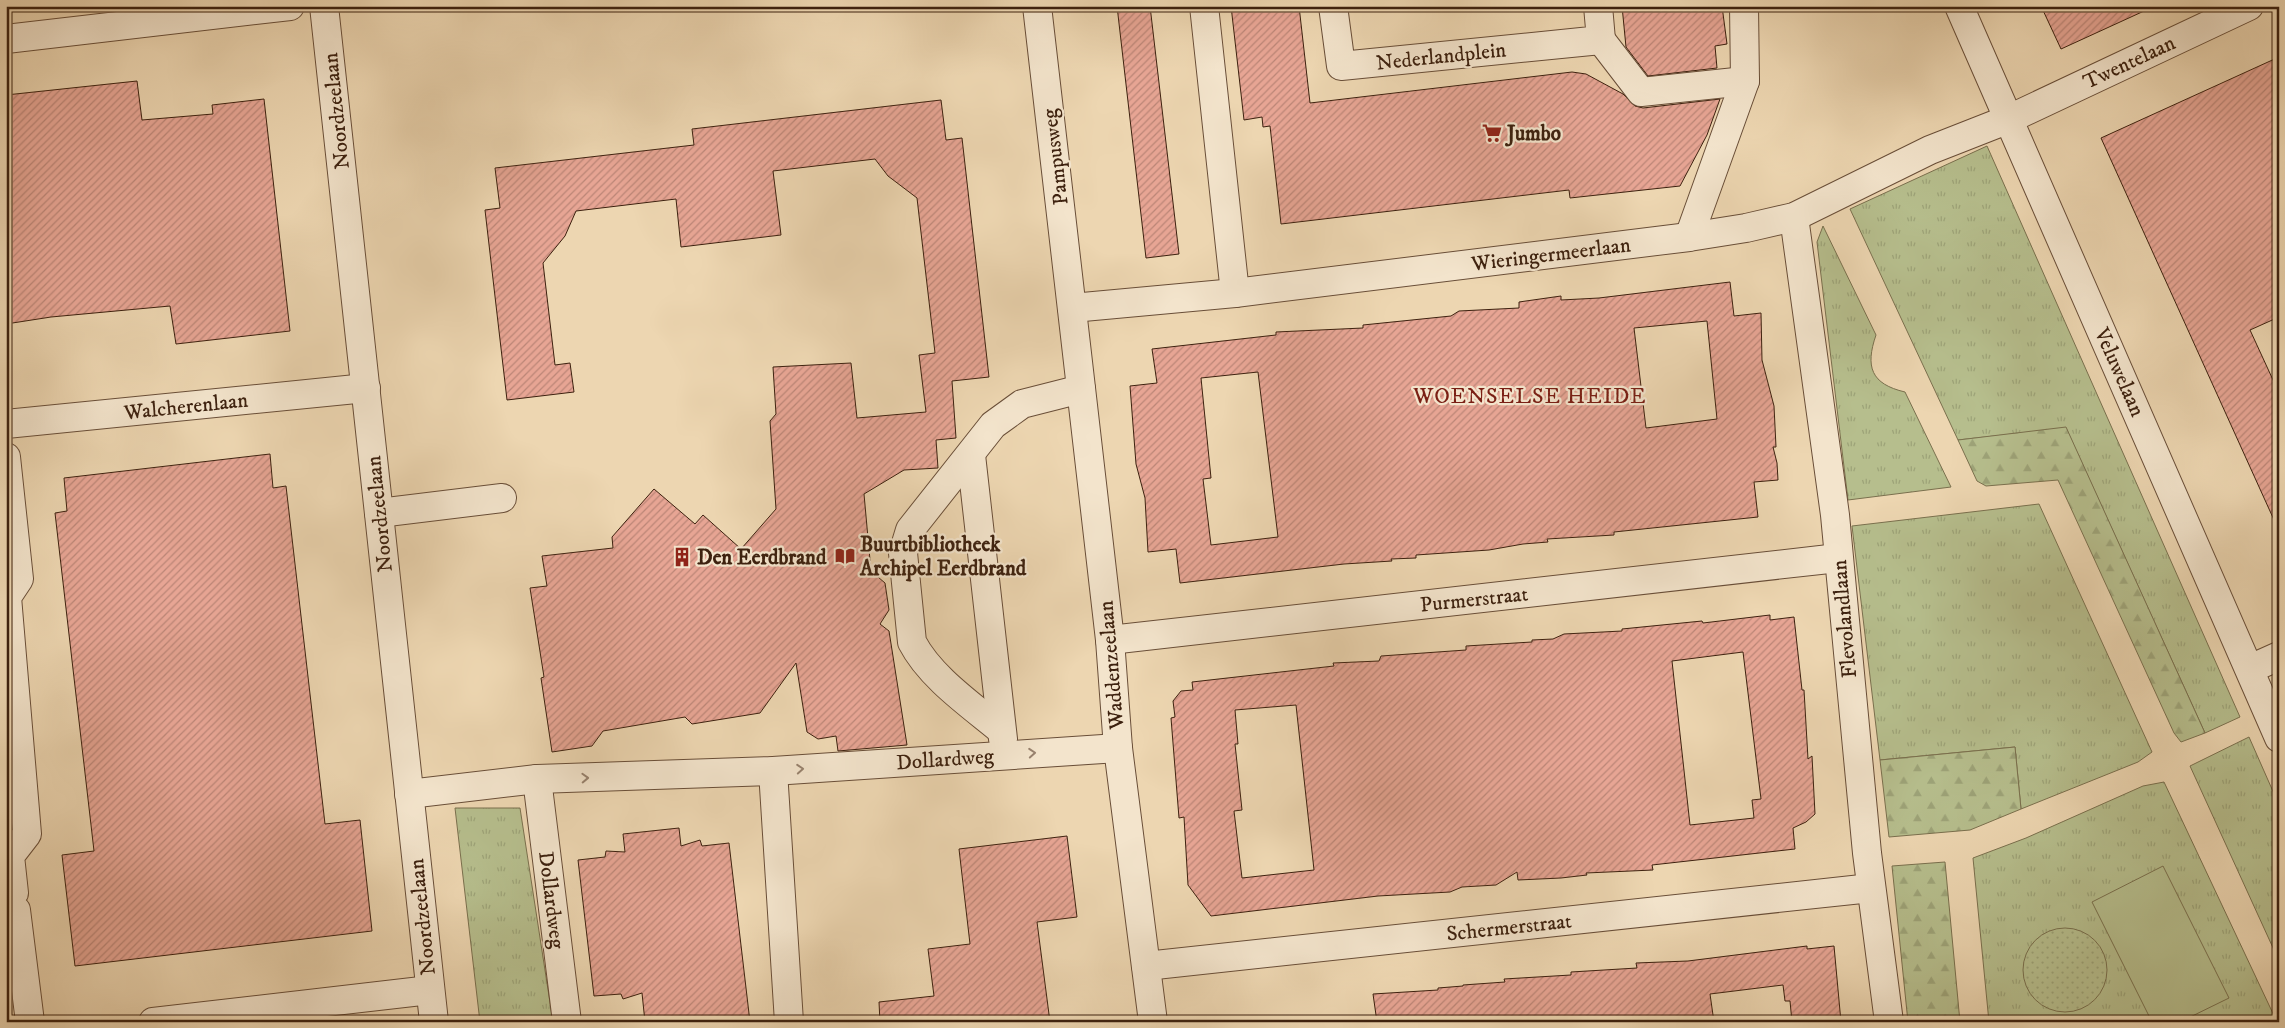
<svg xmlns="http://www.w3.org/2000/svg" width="2285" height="1028" viewBox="0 0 2285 1028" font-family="'IM FELL DW Pica',serif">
<defs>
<pattern id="grass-tufts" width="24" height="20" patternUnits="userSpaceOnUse" patternTransform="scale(1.25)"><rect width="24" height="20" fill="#b6be8d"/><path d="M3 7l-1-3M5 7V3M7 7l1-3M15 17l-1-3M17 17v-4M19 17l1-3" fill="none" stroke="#9da378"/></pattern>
<pattern id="forest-firs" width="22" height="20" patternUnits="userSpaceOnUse" patternTransform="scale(1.25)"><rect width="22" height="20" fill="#b6be8d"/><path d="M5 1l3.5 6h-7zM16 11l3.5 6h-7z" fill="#9da378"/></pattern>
<pattern id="park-dots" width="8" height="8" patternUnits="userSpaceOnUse" patternTransform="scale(1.25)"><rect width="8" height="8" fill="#b6be8d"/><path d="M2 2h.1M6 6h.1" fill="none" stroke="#9da378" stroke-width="1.8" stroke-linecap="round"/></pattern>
<pattern id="building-hatch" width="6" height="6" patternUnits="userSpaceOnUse" patternTransform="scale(1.25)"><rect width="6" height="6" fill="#e7a594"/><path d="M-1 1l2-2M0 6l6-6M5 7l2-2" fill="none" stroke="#bc8677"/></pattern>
</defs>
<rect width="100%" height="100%" fill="#edd6b1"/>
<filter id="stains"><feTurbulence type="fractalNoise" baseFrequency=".004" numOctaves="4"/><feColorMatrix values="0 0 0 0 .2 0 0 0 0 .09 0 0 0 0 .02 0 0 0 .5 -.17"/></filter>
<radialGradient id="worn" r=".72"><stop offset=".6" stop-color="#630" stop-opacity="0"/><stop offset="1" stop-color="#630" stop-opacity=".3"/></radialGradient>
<g fill="url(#grass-tufts)" stroke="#7a704e">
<path d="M1987,146L2240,717L2205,733L2066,428L1958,440L1850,209Z"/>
<path d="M1823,226L1876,335C1865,367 1871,384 1905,392L1951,487L1848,500L1817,242Z"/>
<path d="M2039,504L2152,752L2138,762L2021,809L2015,747L1880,760L1852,526Z"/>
<path d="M2249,737L2279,805V961L2190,766Z"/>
<path d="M2164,782L2277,1022H1989L1973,858L2026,838L2143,786Z"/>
<path d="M455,808H520L553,1022H480Z"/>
</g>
<g fill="url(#forest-firs)" stroke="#7a704e">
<path d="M2066,427L2205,733L2181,742L2174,733L2058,480L1986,486L1977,481L1958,440Z"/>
<path d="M2015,747L2021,809L1970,830L1889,837L1880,760Z"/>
<path d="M1945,862L1960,1022H1908L1892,866Z"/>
</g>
<circle fill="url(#park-dots)" stroke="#7a704e" cx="2065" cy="970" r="42"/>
<path fill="#b6be8d" stroke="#7a704e" d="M2163,866L2229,998L2180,1022H2152L2092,902Z"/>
<g fill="url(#building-hatch)" stroke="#3d210f" fill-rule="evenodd">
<path d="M1117,6H1150L1179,254L1146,258Z"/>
<path d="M1231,6H1299L1310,103L1572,72L1586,74L1623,94L1635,106L1643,108L1720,99L1707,135L1680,186L1570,198L1569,190L1281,224L1270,126L1263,127L1262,117L1244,120Z"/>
<path d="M1622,6H1722L1727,44L1715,46L1717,68L1648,76L1626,47Z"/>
<path d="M2041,6H2155L2061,49Z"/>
<path d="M2279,57V317L2250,330L2279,393V531L2101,138Z"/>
<path d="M137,81L142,120L213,114L212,105L264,99L290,331L176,344L170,306L51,317L6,324V95Z"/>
<path d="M941,100L946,140L962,138L989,377L952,381L956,438L936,440L938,468L904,470L864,494L871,571L885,583L889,610L880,624L889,631L907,745L838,751L836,736L818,739L807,732L796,663L760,713L692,724L685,717L603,731L592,746L552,752L541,678L544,677L530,588L547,586L542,556L613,548L612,537L654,489L695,524L703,515L741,549L776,509L770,421L776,414L773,367L851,363L857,418L926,412L919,355L935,353L917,198L888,176L875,159L773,171L781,235L681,247L676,199L576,211L565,236L543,263L555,365L570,363L574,392L507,400L485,210L500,208L495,168L694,145L692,129Z"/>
<path d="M1730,282L1734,316L1761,313L1762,360L1774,406L1776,447H1773L1777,463L1778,480L1754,482L1758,517L1614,532V535L1547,539L1548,542L1523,544L1489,550L1416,555V558L1391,559L1392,561L1344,564L1180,583L1176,549L1148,552L1145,498L1136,464L1130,386L1157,383L1152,349L1276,335V332L1363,328V325L1451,316L1459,311L1519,308V302L1561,296V300L1599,298ZM1707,321L1717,419L1646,428L1634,328ZM1258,372L1278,537L1211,545L1203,479L1211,478L1201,378Z"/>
<path d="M270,454L273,488L286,486L325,824L360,820L372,931L75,966L62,855L94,851L55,513L67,511L64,478Z"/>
<path d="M1770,615V620L1794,617L1802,690H1804L1808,759L1812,756L1815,814L1806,822L1793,828L1795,849L1652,865L1653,870L1586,873L1587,875L1561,878L1518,880L1517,872L1496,885L1462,887L1450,892L1378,896L1211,916L1188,885L1184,817L1179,818L1171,718L1175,717L1173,701L1181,691L1193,690L1192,682L1334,666L1333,663L1379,661L1381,656L1466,650V646L1532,642V640L1553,639L1564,634L1622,631V629L1702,621L1703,623ZM1743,652L1761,799L1752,800L1754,818L1690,825L1672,661ZM1296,705L1314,870L1242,878L1234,811L1242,810L1235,744H1238L1235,710Z"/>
<path d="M679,828L681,846L700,840L702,846L729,843L750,1022H645L642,993L623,999L621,994L594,996L578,860L605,857L606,851L625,852L623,834Z"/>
<path d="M1067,836L1077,917L1037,922L1050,1022H880L879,1002L934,996L928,949L970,944L959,849Z"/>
<path d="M1807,946V949L1834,946L1841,1022H1792L1790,1001H1785L1783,985L1710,994L1714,1022H1377L1373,994L1438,990V988L1463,986V985L1505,982L1504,979L1571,975V972L1637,968L1636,963L1688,961Z"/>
</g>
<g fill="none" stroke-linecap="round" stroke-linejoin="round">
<defs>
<g id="minor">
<path d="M324,6L434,1022"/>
<path d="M1037,6L1110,640L1118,748L1153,1022"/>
<path d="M1204,6L1235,293"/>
<path d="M1333,6L1341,66L1601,40L1598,6"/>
<path d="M1959,6L2279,738"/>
<path d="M6,39L290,6"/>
<path d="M1601,40L1641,92L1745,81"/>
<path d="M1794,217L1835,515L1867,853L1889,1022"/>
<path d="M1689,237L1745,81L1744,6"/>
<path d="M1072,308L1235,293L1689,237L1746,228L1794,217L1930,150L2009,119L2249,6"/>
<path d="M6,424L366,388"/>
<path d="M971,455L1003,739"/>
<path d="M6,457L19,579L7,597L27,834L10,856L14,893"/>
<path d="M379,513L502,498"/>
<path d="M1110,640L1838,558"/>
<path d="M2250,669L2279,656"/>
<path d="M1001,730C971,705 930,677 912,642L903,553L910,530L993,425L1022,404L1081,389"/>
<path d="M773,771L789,1022"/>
<path d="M537,779L567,1022"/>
<path d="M409,794L537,779L773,771L1118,748"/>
<path d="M16,910L30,1022"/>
<path d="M1146,966L1871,888"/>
<path d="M153,1022L430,990"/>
</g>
</defs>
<use href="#minor" stroke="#694e38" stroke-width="30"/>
<use href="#minor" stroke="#f3e4cc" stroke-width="28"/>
</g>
<defs><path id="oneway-chevron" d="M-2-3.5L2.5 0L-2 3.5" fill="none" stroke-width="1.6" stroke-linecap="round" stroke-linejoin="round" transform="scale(1.25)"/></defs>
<g stroke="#98826e">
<use href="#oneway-chevron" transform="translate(1032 753) rotate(-4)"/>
<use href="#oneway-chevron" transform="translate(800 769) rotate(-4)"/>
<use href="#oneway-chevron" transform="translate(585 778) rotate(-2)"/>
</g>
<defs>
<symbol id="supermarket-bare" viewBox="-9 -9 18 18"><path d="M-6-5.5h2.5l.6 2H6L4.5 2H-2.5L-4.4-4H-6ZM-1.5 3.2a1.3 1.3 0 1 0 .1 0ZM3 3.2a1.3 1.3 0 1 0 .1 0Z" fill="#8f2418" stroke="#f3e4cc" stroke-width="2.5" paint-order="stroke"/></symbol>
<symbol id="library-bare" viewBox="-9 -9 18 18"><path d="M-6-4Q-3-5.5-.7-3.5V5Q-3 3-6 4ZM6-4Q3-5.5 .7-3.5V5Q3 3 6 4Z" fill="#8f2418" stroke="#f3e4cc" stroke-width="2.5" paint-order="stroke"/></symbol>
<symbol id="building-bare" viewBox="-9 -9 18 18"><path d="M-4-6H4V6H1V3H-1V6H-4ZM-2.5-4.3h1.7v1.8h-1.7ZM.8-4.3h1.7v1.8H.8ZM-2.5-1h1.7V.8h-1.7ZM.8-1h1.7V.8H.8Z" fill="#8f2418" stroke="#f3e4cc" stroke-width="2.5" paint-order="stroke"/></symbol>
</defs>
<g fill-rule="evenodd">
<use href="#supermarket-bare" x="1478" y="119" width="28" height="28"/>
<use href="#library-bare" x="831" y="542" width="28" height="28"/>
<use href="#building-bare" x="668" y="543" width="28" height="28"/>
</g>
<g text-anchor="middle" stroke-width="4.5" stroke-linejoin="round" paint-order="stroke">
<g font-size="21" fill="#3d210f" stroke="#f3e4cc">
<text transform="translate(1441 56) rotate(-6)" y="7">Nederlandplein</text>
<text transform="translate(2129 62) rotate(-25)" y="7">Twentelaan</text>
<text transform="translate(336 111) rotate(-96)" y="7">Noordzeelaan</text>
<text transform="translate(1055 157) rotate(-97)" y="7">Pampusweg</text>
<text transform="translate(1551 254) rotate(-7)" y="7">Wieringermeerlaan</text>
<text transform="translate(2120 372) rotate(66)" y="7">Veluwelaan</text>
<text transform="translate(186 406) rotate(-6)" y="7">Walcherenlaan</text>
<text transform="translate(379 514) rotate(-96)" y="7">Noordzeelaan</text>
<text transform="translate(1474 599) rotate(-6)" y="7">Purmerstraat</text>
<text transform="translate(1844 619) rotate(-95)" y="7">Flevolandlaan</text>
<text transform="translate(1111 665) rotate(-95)" y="7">Waddenzeelaan</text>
<text transform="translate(945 759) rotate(-4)" y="7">Dollardweg</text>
<text transform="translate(552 900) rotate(83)" y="7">Dollardweg</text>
<text transform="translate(422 917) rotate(-96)" y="7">Noordzeelaan</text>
<text transform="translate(1509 927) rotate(-6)" y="7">Schermerstraat</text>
</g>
<g font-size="21" font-weight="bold" fill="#3d210f" stroke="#f3e4cc" text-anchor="start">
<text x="1507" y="140">Jumbo</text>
<text x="860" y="551">Buurtbibliotheek<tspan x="860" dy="24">Archipel Eerdbrand</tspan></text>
<text x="697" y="564">Den Eerdbrand</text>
</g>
<g font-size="22" letter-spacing="1" fill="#7a1f14" stroke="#f3e4cc">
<text x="1530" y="403">WOENSELSE HEIDE</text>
</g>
</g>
<rect width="2285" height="1028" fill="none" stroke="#edd6b1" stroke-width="25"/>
<rect x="8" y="8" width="2270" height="1013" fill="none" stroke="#3d210f" stroke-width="2.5"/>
<rect x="12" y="12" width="2260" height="1003" fill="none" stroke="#3d210f"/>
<rect width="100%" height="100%" filter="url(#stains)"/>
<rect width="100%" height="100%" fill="url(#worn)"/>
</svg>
